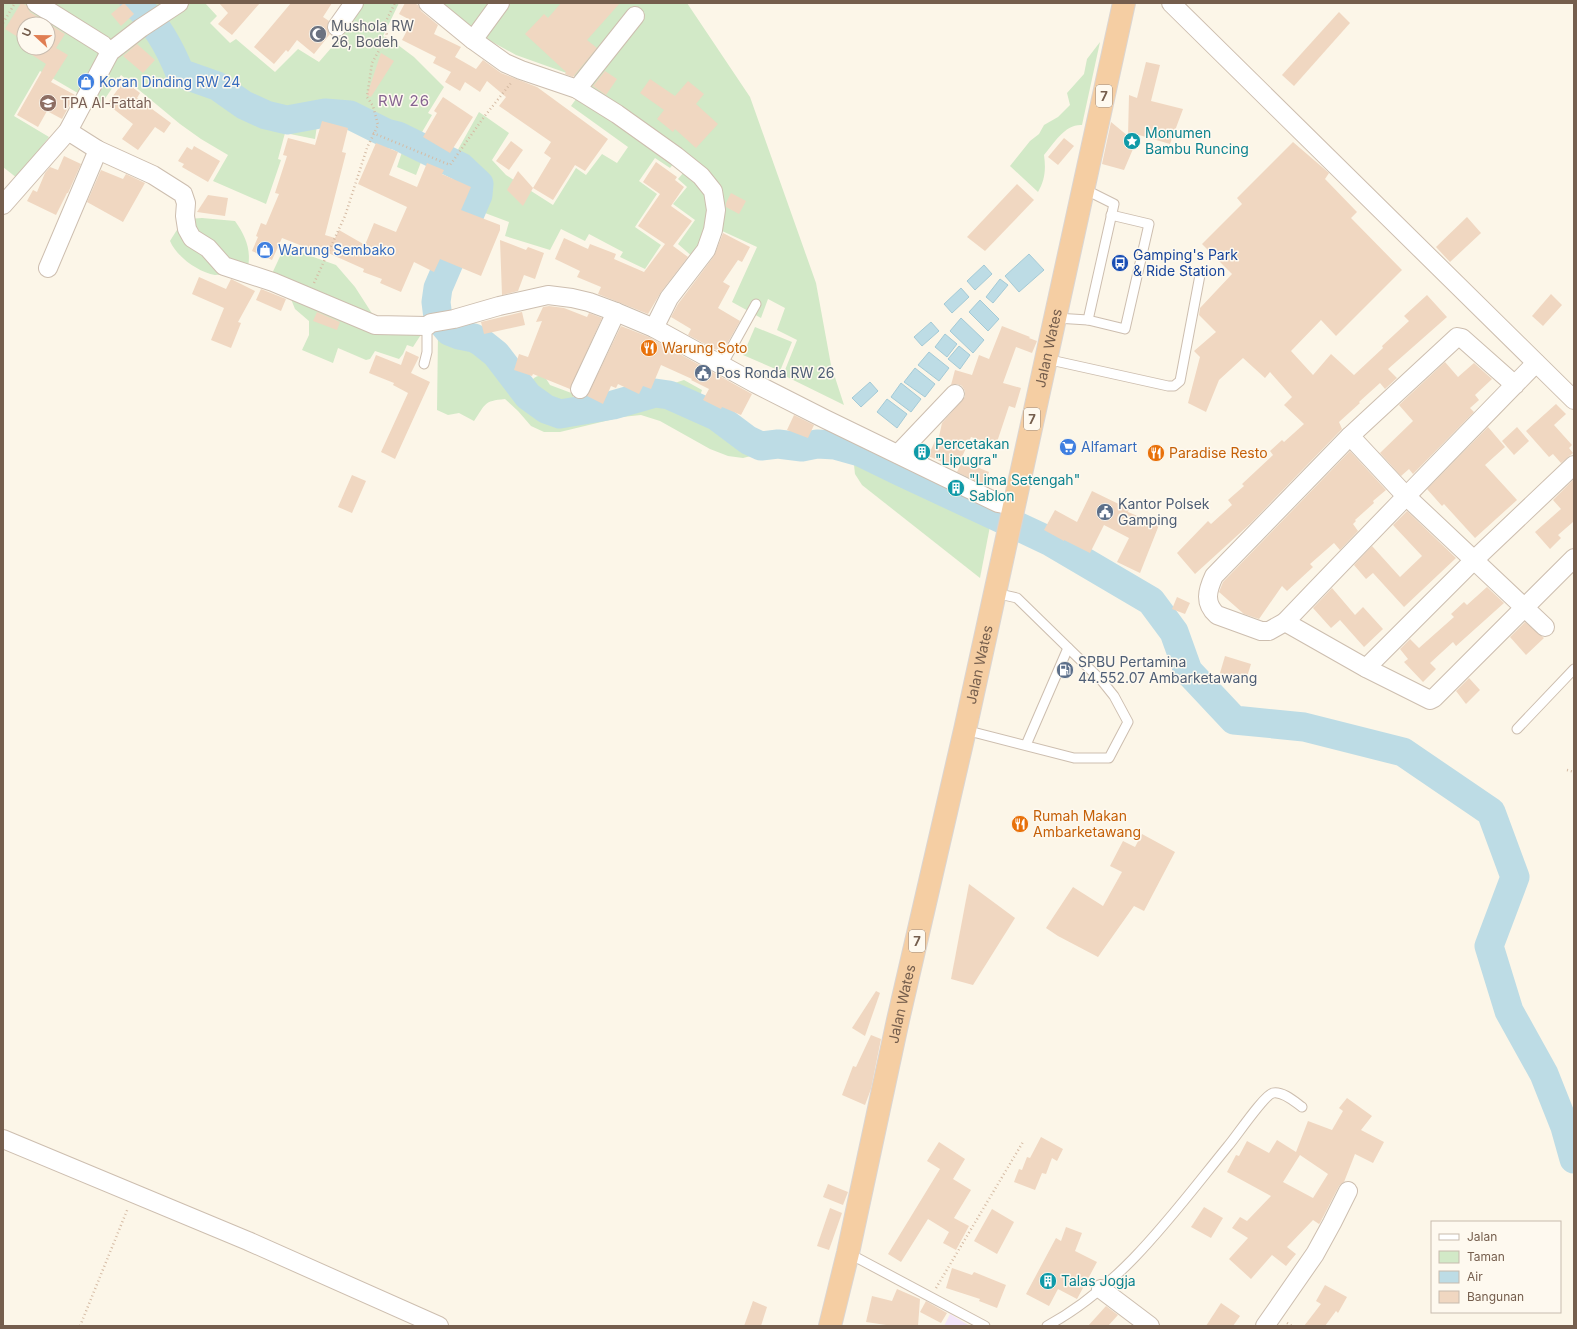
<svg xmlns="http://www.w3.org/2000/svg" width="1577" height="1329" viewBox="0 0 1577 1329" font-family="Inter,sans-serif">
<rect width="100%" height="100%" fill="#fcf6e8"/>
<path fill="#f3e5f8" d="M950,1314L970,1326H944Z"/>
<g fill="#d2e9c7" fill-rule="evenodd">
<path d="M3,3H205L217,16L210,23L230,43L236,39L275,72L298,49L319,62L338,40L339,32L359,3H399L383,36L398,45L414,57L444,87L428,113L432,115L418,139L428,144L416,175L397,167L403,149L400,147L377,139L356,124L323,117L318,119L315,139L285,133L278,159L281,160L266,204L213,181L228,155L201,139L180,124L121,75L100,106L40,71L14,116L49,137L17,178L3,167ZM24,24H48V48H24Z"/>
<path d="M435,3H687L750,97L816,283L831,365L844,405L783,375L797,340L777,330L785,308L768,299L761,318L732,302L757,247L720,230L710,254L692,284L687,283L694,258L678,244L695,220L673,204L687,187L678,179L684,172L674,163L670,168L655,158L639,181L657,194L635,227L661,245L645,269L620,257L623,252L589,234L585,241L561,229L550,250L505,236L509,222L477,210C481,203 486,194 485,186C483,173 465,163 455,155L479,112L509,133L492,160L506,175L553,205L576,168L586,175L602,154L617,163L628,147L571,106L589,81L516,55L476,33Z"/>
<path d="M1100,42L1082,125C1065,124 1054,143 1044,155C1046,169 1045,180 1038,192L1010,166L1030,141L1039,134L1044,125L1058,117L1070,105L1067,93L1084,74L1087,59Z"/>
<path d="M202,218L235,221C247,238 252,252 247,272C240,272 234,272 227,272C223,273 219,275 215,275C198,272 177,257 170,241C181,224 181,219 202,218Z"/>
<path d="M284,248L291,249L336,265L355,287L373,315L422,333L413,347L407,345L403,354L399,359L375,351L370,359L366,360L338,348L333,363L302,350L309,335V321L295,309L291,299L269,280Z"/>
<path d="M755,327L792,342L780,371L743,355Z"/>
<path d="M438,334L450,339L473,342L483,348L502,370L532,380C537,375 540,375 545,377L550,385L574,394L569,410C609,406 646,392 684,380L702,390L698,402L741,424L756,438L763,453L743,458L728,456L710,449L660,421L641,415L622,417L560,432H544L531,426L518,411L505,399C483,401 486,404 474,421L459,413L448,415L437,410Z"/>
<path d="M853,456L991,521L980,578L862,485L855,474Z"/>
</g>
<g fill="#bddce5" stroke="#a4cad6">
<path d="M1029,254L1044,270L1019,292L1005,276Z"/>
<path d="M984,265L992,274L975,290L967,281Z"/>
<path d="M1000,279L1008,285L993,303L986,297Z"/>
<path d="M961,288L969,297L952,313L944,304Z"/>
<path d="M980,300L999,319L988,331L969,312Z"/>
<path d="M961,318L984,340L973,353L950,331Z"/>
<path d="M931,322L939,331L922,346L914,337Z"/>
<path d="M945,334L957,344L947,357L935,347Z"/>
<path d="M959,346L970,355L960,369L948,359Z"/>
<path d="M929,352L949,368L939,381L918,365Z"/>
<path d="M915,368L935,384L925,397L904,382Z"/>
<path d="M870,382L878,391L861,407L852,398Z"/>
<path d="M901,383L921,399L911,412L891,397Z"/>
<path d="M887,399L907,414L897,428L877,412Z"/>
</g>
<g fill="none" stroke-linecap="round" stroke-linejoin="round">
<path stroke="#bddce5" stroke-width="29" d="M134,3C155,21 170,48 180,73L217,86L244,105L266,115L287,120L325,113L350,115L386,133L398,136L461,167L479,184L478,195L438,288L436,302L438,318L449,331L459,335L474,338L481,342L496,354L528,396L546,409L560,414L613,405L655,393L669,395L716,416L748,440L761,446L778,444L802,447L817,444L835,445L860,452L899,471L1049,541L1151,601L1174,632L1188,671L1234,720L1304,727L1403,752L1491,812L1515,877L1489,946L1509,1011L1544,1074L1565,1127L1574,1159"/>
</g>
<g fill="#f0d7c1" fill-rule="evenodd">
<path d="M21,3L26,5L30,12L65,34L56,48L68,55L51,82L75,95L62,119L47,111L38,127L17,115L46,64L29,53L32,48H48V24H24V41L5,29Z"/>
<path d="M124,3L134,14L121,26L111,14Z"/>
<path d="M219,3H260L232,35L218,24L228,13Z"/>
<path d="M291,3H332L323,17L329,21L327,26L330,34L314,54L297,40L288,52L286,50L274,64L254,47Z"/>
<path d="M405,3H414L418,5L421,11L438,25L434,34L461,47L455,57L476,69L483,60L501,73L537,87L608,139L585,171L575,165L553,200L533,188L551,158L544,153L551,142L499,106L506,97L487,81L480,92L465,82L460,91L445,82L451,72L433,63L436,57L402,40L412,21L399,14Z"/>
<path d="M561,3H620L587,40L597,48L573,77L565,74L566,72L525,34L544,14L548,18Z"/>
<path d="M1339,12L1350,23L1294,86L1282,75Z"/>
<path d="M137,44L155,60L143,73L123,56Z"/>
<path d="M381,53L394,61L371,97L367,95Z"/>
<path d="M1146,62L1160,65L1151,101L1183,109L1170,144L1139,135L1124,170L1102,164L1111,122L1128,136L1129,95L1137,98Z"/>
<path d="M605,71L617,79L606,95L593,86Z"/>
<path d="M650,79L675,96L688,81L704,94L696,104L718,124L696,148L675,129L673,132L657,119L664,110L640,93Z"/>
<path d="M124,81L140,93L137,98L171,123L164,133L155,127L138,150L122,139L133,124L107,104Z"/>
<path d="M443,97L473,117L450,153L423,137L437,113L434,111Z"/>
<path d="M322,121L348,128L342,152L346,153L325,235L335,238L339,230L365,245L374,223L396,232L407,207L358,184L376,143L398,152L389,175L417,187L427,163L444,170L442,174L471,187L461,210L500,225V230L481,276L440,259L434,272L414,262L401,292L380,283L382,279L363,272L364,269L326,252L325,255L282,238L272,260L252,251L258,237L256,236L261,223L266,225L279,194L275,193L287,156L283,155L288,138L315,145Z"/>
<path d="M1064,138L1074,146L1058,165L1048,157Z"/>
<path d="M511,141L523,150L509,170L496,161Z"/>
<path d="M1293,142L1329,173L1325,179L1357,212L1351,218L1402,270L1336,336L1321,320L1291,351L1313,375L1331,354L1354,375L1383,348L1382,346L1409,321L1404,316L1427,295L1447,317L1388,369L1397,378L1385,389L1380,383L1359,402L1360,403L1339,422L1342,429L1251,523L1195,574L1177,553L1208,521L1211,524L1232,505L1228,500L1244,486L1242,484L1273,455L1270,451L1282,440L1284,442L1304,424L1284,405L1292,397L1270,372L1265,378L1243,358L1219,380L1206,412L1188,403L1200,357L1194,351L1216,332L1199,315L1200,308L1232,274L1202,244L1242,204L1237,198Z"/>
<path d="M194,146L220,161L208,182L182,167L184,164L178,161L187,147L192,150Z"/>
<path d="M64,156L81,164L68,193H67L56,215L27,201L33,190L37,192L45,173L50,167L58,170Z"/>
<path d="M656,162L677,177L675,180L684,187L671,206L692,221L673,246L688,257L661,292L648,314L598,294L601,287L577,277L580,271L555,259L564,238L588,249L590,244L616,254L614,259L644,272L665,244L638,226L660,194L643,182Z"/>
<path d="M101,170L123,179L126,174L145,183L123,222L87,202Z"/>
<path d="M518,171L533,188L523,206L507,190Z"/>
<path d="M1017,184L1034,200L985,251L967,237Z"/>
<path d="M731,193L746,201L739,214L726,207V203Z"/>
<path d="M208,195L228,198L225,216L197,212Z"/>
<path d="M1467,217L1481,233L1450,262L1436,247Z"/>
<path d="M723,233L750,247L742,262L738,260L723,282L730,286L718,308L740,321L722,353L688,335L691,329L671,317L678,304L714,256Z"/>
<path d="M500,240L526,250L528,247L544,253L535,279L524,275L518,291L502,295Z"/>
<path d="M199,277L226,289L231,279L255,291L238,322L241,323L231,348L211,340L224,308L192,294Z"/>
<path d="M261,289L286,299L281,311L256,300Z"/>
<path d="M1551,294L1562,305L1543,326L1532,316Z"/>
<path d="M549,306L564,308L587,317L589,313L602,318L570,389L533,374L532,376L514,370L519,354L528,357L542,321L536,322L543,307Z"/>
<path d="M317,312L340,322L337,330L313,321Z"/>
<path d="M522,312L525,325L484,334L481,322Z"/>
<path d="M621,326L649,337L752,394L741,415L722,407L721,409L703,400L709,389L691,380L692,379L661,365L651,389L643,386L639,394L618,384L616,388L611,386L603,404L587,396Z"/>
<path d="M1002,326L1030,337L1029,338L1037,341L1032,353L1016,347L1003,383L1021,388L1015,408L1009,406L996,445L971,437L957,468L928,456L936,439L938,441L942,423L965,397V391L962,386L957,384L951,385L955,370L972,375L979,355L989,359Z"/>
<path d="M406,351L419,357L411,373L430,382L395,459L381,452L408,393L393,385L394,383L369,373L376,355L401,365Z"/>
<path d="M1445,362L1458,377L1474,363L1492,379L1475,395L1479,400L1470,408L1474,412L1413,474L1409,469L1401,476L1380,453L1413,421L1399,405Z"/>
<path d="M1556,404L1566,414L1554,425L1572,445L1569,448L1573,453L1561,463L1553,454L1549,457L1526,431Z"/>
<path d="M794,415L814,425L808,438L787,430Z"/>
<path d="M1488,427L1505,447L1485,465L1517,500L1475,538L1444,504L1442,506L1427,489Z"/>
<path d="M1517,427L1529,441L1514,455L1502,441Z"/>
<path d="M1350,451L1386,490L1373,501L1374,503L1355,520L1356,521L1353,524L1358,531L1340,550L1334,543L1310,564L1313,567L1287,591L1282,586L1259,619L1244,614L1219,592L1223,582Z"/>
<path d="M962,461L989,472L984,485L957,472Z"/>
<path d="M352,475L366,481L352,513L338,507Z"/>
<path d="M1574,479V524L1573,522L1558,535L1561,538L1550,549L1535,532L1561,509L1553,500Z"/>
<path d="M1092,491L1129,509L1128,512L1159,525L1140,573L1117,562L1129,538L1104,525L1090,553L1064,540V541L1044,530L1055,510L1077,522Z"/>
<path d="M1407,511L1456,558L1404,607L1373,573L1366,579L1354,565L1372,546L1400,577L1422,556L1393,525Z"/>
<path d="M1487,587L1504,603L1456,646L1453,642L1430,663L1436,669L1423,682L1404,662L1408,659L1400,649L1410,639L1419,648L1454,617L1451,614L1464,602L1467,605Z"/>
<path d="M1332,588L1355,615L1363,607L1383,629L1364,647L1340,620L1331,628L1313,608Z"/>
<path d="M1177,597L1190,603L1185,614L1172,609Z"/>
<path d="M1525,622L1544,638L1526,655L1510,637Z"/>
<path d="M1225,656L1251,664L1246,680L1220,673Z"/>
<path d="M1469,678L1480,690L1466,704L1456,691Z"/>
<path d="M1142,834L1175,852L1144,911L1134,906L1098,957L1058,936L1046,928L1073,887L1103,906L1122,872L1110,866L1123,841L1135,847Z"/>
<path d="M969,884L1015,918L973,985L951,979Z"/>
<path d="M876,991L880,993L865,1036L852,1028Z"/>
<path d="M871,1035L881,1039L871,1089L865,1105L842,1095L853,1066L856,1067Z"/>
<path d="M1347,1098L1372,1116L1361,1130L1384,1142L1373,1163L1355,1154L1344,1182L1339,1186L1320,1223L1319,1224L1313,1220L1287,1247L1296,1254L1286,1266L1272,1255L1251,1279L1229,1259L1248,1238L1232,1228L1240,1217L1247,1221L1271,1196L1227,1172L1236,1155L1239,1156L1247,1141L1269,1153L1277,1140L1296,1152L1308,1121L1332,1130L1343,1111L1339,1108ZM1300,1155L1328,1174L1313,1198L1283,1182Z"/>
<path d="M1041,1137L1063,1149L1057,1161L1052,1158L1046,1174L1042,1173L1035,1190L1014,1182L1019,1169L1022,1170L1027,1157L1030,1158Z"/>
<path d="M939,1142L965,1159L953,1179L971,1190L954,1218L969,1226L956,1250L943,1243L949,1232L928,1219L901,1262L888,1254L940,1169L927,1161Z"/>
<path d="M828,1184L848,1192L843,1205L823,1197Z"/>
<path d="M1204,1207L1223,1218L1211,1238L1191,1227Z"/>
<path d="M830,1208L842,1213L829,1250L817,1246Z"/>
<path d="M992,1209L1014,1222L997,1254L974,1241Z"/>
<path d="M1066,1227L1082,1233L1075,1251L1097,1262L1077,1299L1058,1289L1049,1306L1026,1294L1056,1238L1061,1241Z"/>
<path d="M952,1268L972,1275L974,1272L1006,1285L997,1308L979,1301L980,1299L946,1288Z"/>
<path d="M1325,1285L1347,1297L1338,1313L1336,1311L1325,1326H1304L1321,1304L1316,1301Z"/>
<path d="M897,1289L920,1299L918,1326H893L866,1322L872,1296L892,1301Z"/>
<path d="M753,1301L767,1307L761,1326H744Z"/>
<path d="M926,1301L947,1313L941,1323L920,1312Z"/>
<path d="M1221,1303L1240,1316L1233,1326H1206Z"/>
<path d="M1106,1306L1118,1315L1108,1326H1088Z"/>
</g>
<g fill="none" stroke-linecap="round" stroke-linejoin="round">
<defs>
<g id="service">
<path d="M1084,189L1114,204L1088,320"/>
<path d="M1056,318L1088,320L1125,329L1149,224L1111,215"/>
<path d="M1046,359L1168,386H1174L1180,381L1200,275"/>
<path d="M424,364L427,352V326"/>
<path d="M722,365L756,304"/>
<path d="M1517,729L1574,669"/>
<path d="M965,730L1074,758H1109L1128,722L1114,696L1102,681L1017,598L995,593"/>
<path d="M1026,745L1068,648"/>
<path d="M848,1253L985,1326"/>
<path d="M1047,1326C1123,1285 1175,1211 1228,1146C1236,1137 1264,1095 1273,1093C1283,1091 1295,1102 1302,1107"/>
</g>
<g id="minor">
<path d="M36,3L103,45L110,52"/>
<path d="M428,3L473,40L505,63L521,70L577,89L617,114L676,156L701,176L713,191L716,210L713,230L706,250L669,298L654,328"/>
<path d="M1171,3L1574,400"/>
<path d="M337,27L354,3"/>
<path d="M473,40L500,3"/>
<path d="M577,89L635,16"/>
<path d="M68,131L98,150L153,175L183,194L186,203L185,216L187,229L192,238L208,248L224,266L273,282L375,325L427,326L431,323L454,319L499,306L548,295L572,298L589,302L616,312L654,328L756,384L825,419L998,503L1014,506"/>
<path d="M3,205L68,131L110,52L141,28L179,3"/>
<path d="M48,268L98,150"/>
<path d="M1515,385L1462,338L1457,337L1350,436L1214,576C1207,591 1204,603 1217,615L1261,631H1269L1285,622C1368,535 1452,449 1536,363"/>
<path d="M580,389L616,312"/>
<path d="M1350,436L1406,496L1545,627"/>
<path d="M898,454L955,394"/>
<path d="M1285,622L1366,668L1430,700L1434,698L1574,558"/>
<path d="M1366,668L1474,560L1574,465"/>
<path d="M3,1139L248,1241L439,1326"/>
<path d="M1101,1289L1150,1326"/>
<path d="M1265,1326L1315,1254L1332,1223L1348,1191"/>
</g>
<g id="trunk">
<path id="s1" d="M830,1326L848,1253L898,1020L965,730L1124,3"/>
</g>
</defs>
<use href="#service" stroke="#cdbeaf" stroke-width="11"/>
<use href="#minor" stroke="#cdbeaf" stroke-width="20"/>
<use href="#trunk" stroke="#dbd5d1" stroke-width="24"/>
<g stroke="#d5bba4" stroke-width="2.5" stroke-dasharray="1 3" stroke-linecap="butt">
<path d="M3,23L15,3"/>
<path d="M373,133L450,165L484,117L511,83"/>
<path d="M314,283L345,216L367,148L378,125L373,106L367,97L372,63L387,36L385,23L395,3"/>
<path d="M1567,770L1574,772"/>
<path d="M936,1288L1023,1142"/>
<path d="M1287,1323L1292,1326"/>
<path d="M80,1326L128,1208"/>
</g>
<use href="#service" stroke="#fff" stroke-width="9"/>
<use href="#minor" stroke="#fff" stroke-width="18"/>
<use href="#trunk" stroke="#f5cea3" stroke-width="22"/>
</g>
<defs>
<symbol id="mosque-disc" viewBox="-11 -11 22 22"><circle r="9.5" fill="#6b7280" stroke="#fef9ef"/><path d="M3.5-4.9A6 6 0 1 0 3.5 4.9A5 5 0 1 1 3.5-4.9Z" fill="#fff"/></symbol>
<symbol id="shop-disc" viewBox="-11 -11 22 22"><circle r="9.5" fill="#3f7fe0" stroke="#fef9ef"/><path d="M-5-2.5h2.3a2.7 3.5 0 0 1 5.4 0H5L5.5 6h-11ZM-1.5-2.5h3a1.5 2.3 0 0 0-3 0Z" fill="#fff"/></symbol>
<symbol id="school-disc" viewBox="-11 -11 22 22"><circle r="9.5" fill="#8d6e63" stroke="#fef9ef"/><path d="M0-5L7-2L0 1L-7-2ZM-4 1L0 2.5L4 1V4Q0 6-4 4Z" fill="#fff"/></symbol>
<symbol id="sight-disc" viewBox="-11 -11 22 22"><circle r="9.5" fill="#0f9aa8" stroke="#fef9ef"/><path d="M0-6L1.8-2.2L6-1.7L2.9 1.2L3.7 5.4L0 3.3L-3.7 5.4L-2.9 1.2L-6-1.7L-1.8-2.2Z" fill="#fff"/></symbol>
<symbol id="bus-disc" viewBox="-11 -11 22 22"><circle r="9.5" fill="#1a4fb4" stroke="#fef9ef"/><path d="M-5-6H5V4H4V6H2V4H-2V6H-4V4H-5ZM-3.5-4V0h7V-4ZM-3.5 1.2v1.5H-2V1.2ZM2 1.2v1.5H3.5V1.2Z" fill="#fff"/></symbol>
<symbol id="restaurant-disc" viewBox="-11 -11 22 22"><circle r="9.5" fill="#e8710a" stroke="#fef9ef"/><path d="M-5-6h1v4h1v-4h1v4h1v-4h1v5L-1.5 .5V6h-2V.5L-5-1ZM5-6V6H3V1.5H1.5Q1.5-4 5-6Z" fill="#fff"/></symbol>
<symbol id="civic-disc" viewBox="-11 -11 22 22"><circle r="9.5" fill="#5c6f8a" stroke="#fef9ef"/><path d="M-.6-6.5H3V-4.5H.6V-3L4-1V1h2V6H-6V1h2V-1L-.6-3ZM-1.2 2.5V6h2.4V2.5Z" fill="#fff"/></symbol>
<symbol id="supermarket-disc" viewBox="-11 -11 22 22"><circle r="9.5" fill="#3f7fe0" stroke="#fef9ef"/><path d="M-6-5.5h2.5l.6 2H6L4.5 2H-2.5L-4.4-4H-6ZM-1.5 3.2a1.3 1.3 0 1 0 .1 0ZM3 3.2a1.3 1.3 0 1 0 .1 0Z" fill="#fff"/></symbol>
<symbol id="building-disc" viewBox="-11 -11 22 22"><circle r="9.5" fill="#0f9aa8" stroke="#fef9ef"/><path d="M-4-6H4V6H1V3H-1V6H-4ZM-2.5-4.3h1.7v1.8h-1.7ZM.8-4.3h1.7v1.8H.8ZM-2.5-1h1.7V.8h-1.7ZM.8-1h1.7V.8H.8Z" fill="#fff"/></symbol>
<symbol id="fuel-disc" viewBox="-11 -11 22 22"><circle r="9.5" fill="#5c6f8a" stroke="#fef9ef"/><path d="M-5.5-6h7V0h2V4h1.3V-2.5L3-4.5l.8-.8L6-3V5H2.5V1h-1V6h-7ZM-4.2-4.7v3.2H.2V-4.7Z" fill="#fff"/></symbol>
</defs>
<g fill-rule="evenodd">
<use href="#mosque-disc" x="308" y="24" width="20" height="20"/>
<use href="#shop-disc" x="76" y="72" width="20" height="20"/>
<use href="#school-disc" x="38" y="93" width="20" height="20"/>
<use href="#sight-disc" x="1122" y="131" width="20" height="20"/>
<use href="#shop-disc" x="255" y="240" width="20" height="20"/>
<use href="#bus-disc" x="1110" y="253" width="20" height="20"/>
<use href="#restaurant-disc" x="639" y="338" width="20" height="20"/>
<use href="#civic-disc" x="693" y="363" width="20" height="20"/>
<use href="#supermarket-disc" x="1058" y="437" width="20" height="20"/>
<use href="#building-disc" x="912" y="442" width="20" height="20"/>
<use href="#restaurant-disc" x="1146" y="443" width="20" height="20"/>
<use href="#building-disc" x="946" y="478" width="20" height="20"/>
<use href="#civic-disc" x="1095" y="502" width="20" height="20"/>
<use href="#fuel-disc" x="1055" y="660" width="20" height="20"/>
<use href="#restaurant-disc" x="1010" y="814" width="20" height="20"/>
<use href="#building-disc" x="1038" y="1271" width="20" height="20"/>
</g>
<g text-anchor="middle" stroke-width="3" stroke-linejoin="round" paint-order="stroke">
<g fill="#fef9ef" stroke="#9e8c7e" stroke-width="1">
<rect x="1096" y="85" width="16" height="22" rx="3"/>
<rect x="1024" y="408" width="16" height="22" rx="3"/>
<rect x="909" y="930" width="16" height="22" rx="3"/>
</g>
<g font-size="13" font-weight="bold" fill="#755e4d">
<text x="1104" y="101">7</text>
<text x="1032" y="424">7</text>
<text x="917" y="946">7</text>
</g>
<g font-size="14" fill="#5b616d" stroke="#fef9ef" text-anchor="start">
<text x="331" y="31">Mushola RW<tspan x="331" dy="16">26, Bodeh</tspan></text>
</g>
<g font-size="14" fill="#366cbe" stroke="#fef9ef" text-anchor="start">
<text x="99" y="87">Koran Dinding RW 24</text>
<text x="278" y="255">Warung Sembako</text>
<text x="1081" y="452">Alfamart</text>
</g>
<g font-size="14" fill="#785e54" stroke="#fef9ef" text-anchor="start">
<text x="61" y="108">TPA Al-Fattah</text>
</g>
<g font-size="14" fill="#0d838f" stroke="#fef9ef" text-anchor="start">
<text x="1145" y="138">Monumen<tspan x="1145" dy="16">Bambu Runcing</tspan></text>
<text x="935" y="449">Percetakan<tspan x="935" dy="16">"Lipugra"</tspan></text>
<text x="969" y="485">"Lima Setengah"<tspan x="969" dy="16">Sablon</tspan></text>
<text x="1061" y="1286">Talas Jogja</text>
</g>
<g font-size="14" fill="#164399" stroke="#fef9ef" text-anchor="start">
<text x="1133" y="260">Gamping's Park<tspan x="1133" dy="16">&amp; Ride Station</tspan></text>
</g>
<g font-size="14" fill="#c56008" stroke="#fef9ef" text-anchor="start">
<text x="662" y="353">Warung Soto</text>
<text x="1169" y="458">Paradise Resto</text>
<text x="1033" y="821">Rumah Makan<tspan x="1033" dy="16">Ambarketawang</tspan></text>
</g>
<g font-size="14" fill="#755e4d" stroke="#fef9ef">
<text dy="5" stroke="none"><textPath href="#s1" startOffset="1002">Jalan Wates</textPath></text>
<text dy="5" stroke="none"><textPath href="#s1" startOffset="678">Jalan Wates</textPath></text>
<text dy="5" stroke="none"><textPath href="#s1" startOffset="330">Jalan Wates</textPath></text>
</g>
<g font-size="14" fill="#4e5e75" stroke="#fef9ef" text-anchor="start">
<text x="716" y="378">Pos Ronda RW 26</text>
<text x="1118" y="509">Kantor Polsek<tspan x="1118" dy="16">Gamping</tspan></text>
<text x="1078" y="667">SPBU Pertamina<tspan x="1078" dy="16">44.552.07 Ambarketawang</tspan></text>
</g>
<g font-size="15" letter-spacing="1" fill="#866591" stroke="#fef9ef">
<text x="404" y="106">RW 26</text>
</g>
</g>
<rect width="1577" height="1329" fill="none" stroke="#755e4d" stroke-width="8"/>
<rect x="1431" y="1221" width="130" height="92" fill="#fef9ef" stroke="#c7bbae"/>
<rect x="1439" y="1234" width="20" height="6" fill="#ffffff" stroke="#c7bbae"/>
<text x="1467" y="1241" font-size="12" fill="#755e4d">Jalan</text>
<rect x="1439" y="1251" width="20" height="12" fill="#d2e9c7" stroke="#c7bbae"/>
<text x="1467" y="1261" font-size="12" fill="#755e4d">Taman</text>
<rect x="1439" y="1271" width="20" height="12" fill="#bddce5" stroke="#c7bbae"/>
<text x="1467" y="1281" font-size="12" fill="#755e4d">Air</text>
<rect x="1439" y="1291" width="20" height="12" fill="#f0d7c1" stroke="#c7bbae"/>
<text x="1467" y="1301" font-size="12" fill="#755e4d">Bangunan</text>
<g transform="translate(36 36) rotate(292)"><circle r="19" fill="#fef9ef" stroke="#c7bbae"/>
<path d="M0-3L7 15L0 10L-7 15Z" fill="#e07e53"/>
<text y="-6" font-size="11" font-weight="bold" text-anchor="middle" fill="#755e4d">U</text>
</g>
</svg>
